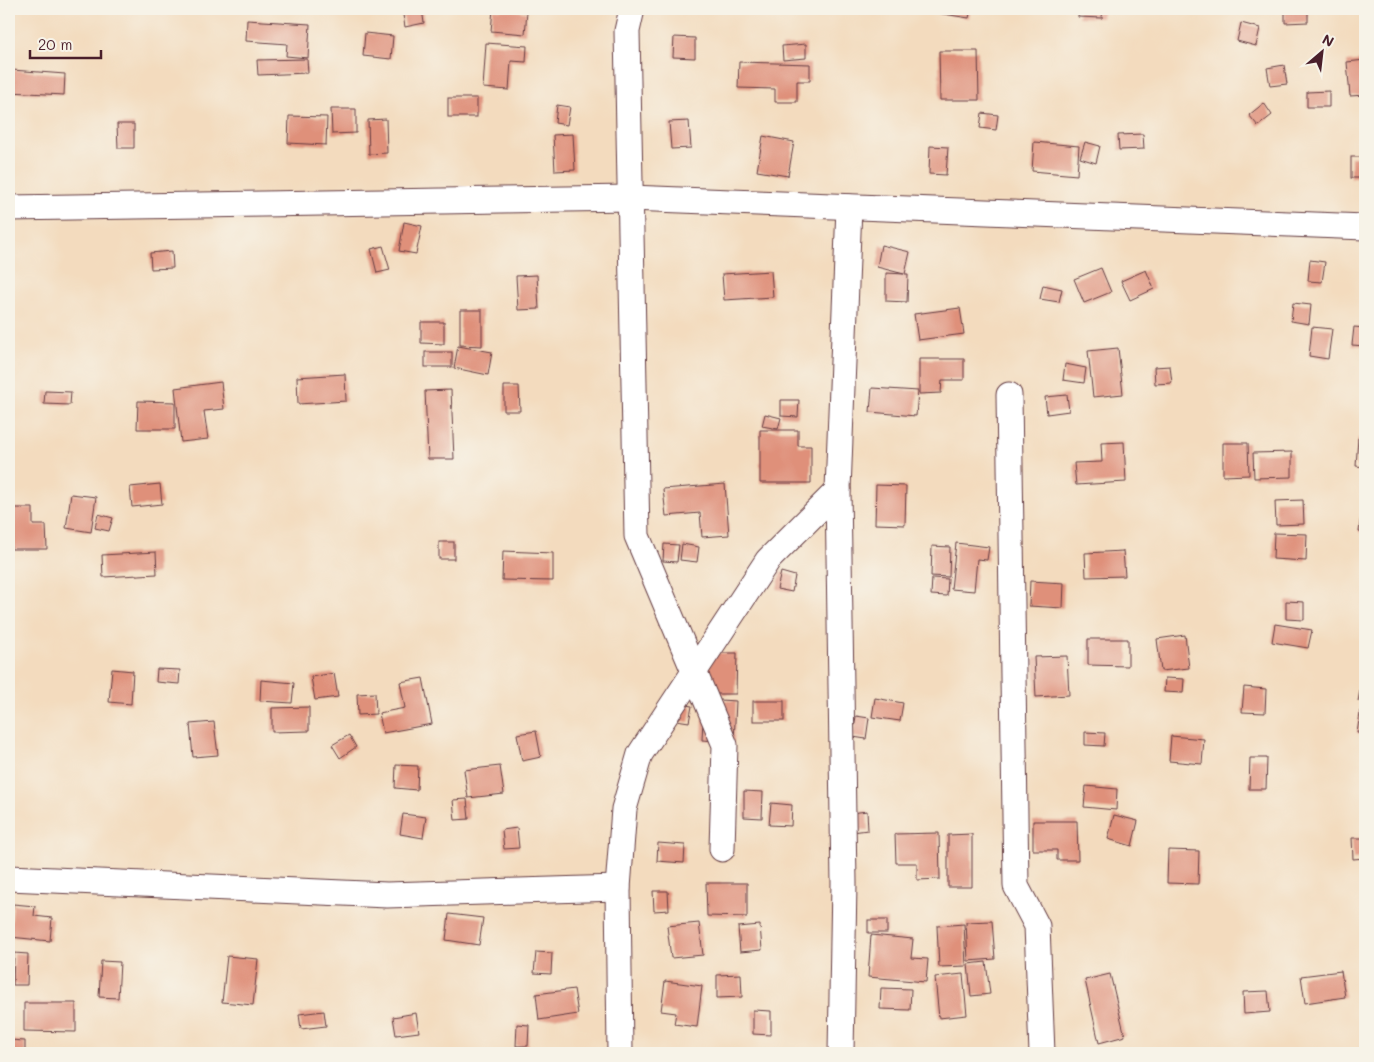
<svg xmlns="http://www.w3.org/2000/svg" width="1374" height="1062" viewBox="0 0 1374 1062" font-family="Mali,sans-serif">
<rect width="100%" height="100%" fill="#f7f3e8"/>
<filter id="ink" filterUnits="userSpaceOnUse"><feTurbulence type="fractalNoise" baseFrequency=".02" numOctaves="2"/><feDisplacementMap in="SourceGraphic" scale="10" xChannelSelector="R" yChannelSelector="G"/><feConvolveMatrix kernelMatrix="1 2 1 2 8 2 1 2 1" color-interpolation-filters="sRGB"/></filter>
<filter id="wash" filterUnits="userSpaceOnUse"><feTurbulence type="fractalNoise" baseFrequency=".0096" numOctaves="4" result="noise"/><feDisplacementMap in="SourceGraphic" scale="20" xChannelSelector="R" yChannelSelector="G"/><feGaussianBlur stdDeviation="1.12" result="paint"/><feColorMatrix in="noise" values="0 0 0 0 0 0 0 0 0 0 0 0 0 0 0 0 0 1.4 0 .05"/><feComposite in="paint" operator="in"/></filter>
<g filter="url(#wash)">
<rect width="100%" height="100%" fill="#f3dbbe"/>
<g id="blocks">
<g fill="#df907a">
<path d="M402,9H422L424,23L405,27Z"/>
<path d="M493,9L527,12L525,34L491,31Z"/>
<path d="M938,9H971L969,18L937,13Z"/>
<path d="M1079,9H1103L1102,18L1078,17Z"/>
<path d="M1285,9H1308V22L1285,23Z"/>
<path d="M247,20L310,24L308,58L286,56L287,44L246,41Z"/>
<path d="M1241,23L1260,28L1256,46L1237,41Z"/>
<path d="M365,33L393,36L391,59L363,56Z"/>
<path d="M674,37L695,38V58L673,57Z"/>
<path d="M486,43L527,46L526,62L511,61L509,90L483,88Z"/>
<path d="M806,44V58L783,60L782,46Z"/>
<path d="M939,51H978L979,100H940Z"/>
<path d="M307,59L308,73L258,75L257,60Z"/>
<path d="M1365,60V95L1350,96L1347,62Z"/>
<path d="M739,62L810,64V81H797V102H775V89L738,88Z"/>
<path d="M1284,65L1287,84L1270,86L1267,68Z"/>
<path d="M12,70L65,74L64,95L10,92Z"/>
<path d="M1329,91V107H1307V92Z"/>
<rect x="448" y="98" width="29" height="19"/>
<path d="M1264,103L1272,115L1258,126L1249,115Z"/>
<path d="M557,105L570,107L567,125L555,123Z"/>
<path d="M331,109H356V133L332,134Z"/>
<path d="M982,113L998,115L996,130L980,128Z"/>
<path d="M289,116L327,117L326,145L288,143Z"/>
<path d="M386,119L387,153L369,154L368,120Z"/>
<path d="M689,121L691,148L671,149L669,122Z"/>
<path d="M117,124H134V148H118Z"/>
<path d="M573,134L575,170L555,171L553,135Z"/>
<path d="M1143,134L1144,149L1119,150L1118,135Z"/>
<path d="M763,136L794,142L788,176L757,171Z"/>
<path d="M1034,142L1079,146L1077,175L1032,171Z"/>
<path d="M1085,142L1100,146L1096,163L1080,158Z"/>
<path d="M930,146L948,147L946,175L929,174Z"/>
<rect x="1351" y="157" width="14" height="21"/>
<path d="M404,222L422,226L416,254L399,251Z"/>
<path d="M881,245L910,252L905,274H908L907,302L886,301V273L904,274L877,267Z"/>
<path d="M383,246L390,270L377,273L371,249Z"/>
<path d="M172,251L173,268L151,269L150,253Z"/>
<path d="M1310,260L1325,262L1322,282L1308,281Z"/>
<path d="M1101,268L1111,292L1084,303L1074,279Z"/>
<path d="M1146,270L1154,289L1130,300L1121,281Z"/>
<path d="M771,271L773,297L724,300L722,274Z"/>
<path d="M537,275L539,309L518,310L516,276Z"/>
<path d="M1043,285L1062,289L1059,302L1040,299Z"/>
<path d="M1293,303L1311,305L1309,324L1291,321Z"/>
<path d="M960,308L964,334L918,340L914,314Z"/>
<path d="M460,310H482V346L460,345Z"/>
<path d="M421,322H444V344L421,343Z"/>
<path d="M1312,327L1332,329L1328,359L1309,356Z"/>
<path d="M1354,327L1365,328V346L1352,345Z"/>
<path d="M458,346L492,352L488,375L454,368Z"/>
<path d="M1118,348L1123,394L1093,397L1088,351Z"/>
<rect x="425" y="352" width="27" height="15"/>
<path d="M919,359H964V380H942L941,393L919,394Z"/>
<path d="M1065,364L1086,368L1084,383L1063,380Z"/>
<path d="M1170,366L1172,383L1155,384L1154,367Z"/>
<path d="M345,374L346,401L298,404L297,377Z"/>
<path d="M221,382L224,409L204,411L208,439L181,442L175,388Z"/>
<path d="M504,386H519L520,411H504Z"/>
<path d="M872,388L918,391L916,416L870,412Z"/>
<path d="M451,390L454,459H428L425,391Z"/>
<path d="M45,391L71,392L70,405L44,404Z"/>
<path d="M1067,395L1069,411L1047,414L1045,397Z"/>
<path d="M781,400H799L798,417L781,416Z"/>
<path d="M138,401L175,402V429H137Z"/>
<path d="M765,414L781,418L778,429L762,426Z"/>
<path d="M760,430H798V446H811V483H760Z"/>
<path d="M1358,438L1365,439V467L1356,466Z"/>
<path d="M1124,442L1126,482L1076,485L1074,463L1102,462L1101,443Z"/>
<path d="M1223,443H1248L1249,475L1223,476Z"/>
<path d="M1292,452V477L1254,478L1253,453Z"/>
<path d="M160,484L162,504L132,507L130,487Z"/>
<path d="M725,484L729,535L702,537L700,513L666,516L663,489Z"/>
<path d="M876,485L906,486L905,525L875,524Z"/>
<path d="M71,494L96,497L91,532L66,528Z"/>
<path d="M1303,500L1304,524L1276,525L1275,501Z"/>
<path d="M10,508H33V525H46L47,549H11Z"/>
<path d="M98,514L113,518L109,531L95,528Z"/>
<path d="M1361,515L1365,516V533L1359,532Z"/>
<path d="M1274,533L1307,534L1306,561L1273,559Z"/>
<rect x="439" y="542" width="15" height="17"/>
<path d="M956,543L989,547L987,560L977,559L974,591L951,589Z"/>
<path d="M664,544L679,545L677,562L663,561Z"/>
<path d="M682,544L699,547L697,562L680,560Z"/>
<path d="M932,546L950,547L949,577L931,576Z"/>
<path d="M503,551L553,553V581L502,580Z"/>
<path d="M1123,551L1125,576L1086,577L1085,553Z"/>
<path d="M156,552L157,574L103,577L102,555Z"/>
<path d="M781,572L795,576L792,592L777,589Z"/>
<path d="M932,578L948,579L947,596L931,595Z"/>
<path d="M1030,581L1064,583L1063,608L1029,606Z"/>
<path d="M1286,601L1304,602V620L1286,619Z"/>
<path d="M1275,624L1312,630L1308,648L1272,642Z"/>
<path d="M1185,635L1189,668L1161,671L1157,639Z"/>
<path d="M1088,639H1128V666L1088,665Z"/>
<path d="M704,653H737L736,694H704Z"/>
<path d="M1067,656L1069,695L1036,697L1034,657Z"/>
<path d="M112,669L133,671L131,704L109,702Z"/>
<path d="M157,669L180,670L179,684L156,682Z"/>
<path d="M334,673L338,697L315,700L311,677Z"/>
<path d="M423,678L432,724L383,733L379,713L405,708L400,682Z"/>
<path d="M1165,678L1184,679L1183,693L1164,692Z"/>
<path d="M261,680L294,683L292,703L260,701Z"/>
<path d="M1361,685L1365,686V702L1358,701Z"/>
<path d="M1244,687L1266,689L1265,713L1242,712Z"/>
<path d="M375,693L376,714L358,715L357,694Z"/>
<path d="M875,698L903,703L900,721L872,717Z"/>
<path d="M704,699L736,701L734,742L702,740Z"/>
<rect x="753" y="701" width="31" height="20"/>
<path d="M672,703L692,706L689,722L670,719Z"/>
<path d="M309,707V731L272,732V708Z"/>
<path d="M1361,707L1365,708V734L1357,733Z"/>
<path d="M856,716L869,718L866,739L853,737Z"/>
<path d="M214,722L218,755L193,757L190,724Z"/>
<path d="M536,731L541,757L522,761L517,734Z"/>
<path d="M1085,732L1105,733L1104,746L1085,745Z"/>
<path d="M349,735L356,747L340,758L332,745Z"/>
<path d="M1171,736L1204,739L1202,764L1169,761Z"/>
<path d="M1250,758H1267L1266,789H1249Z"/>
<path d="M396,765L418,766L417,790L395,788Z"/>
<path d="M500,766L504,794L468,798L464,770Z"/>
<path d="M1086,786L1117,789L1116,810L1084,807Z"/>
<path d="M744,791L763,792L762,818L744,817Z"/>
<path d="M467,799L469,819L455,820L453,800Z"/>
<path d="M771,803L792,805L791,826L769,825Z"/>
<path d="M867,811L868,830L852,832L851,813Z"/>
<path d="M403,814L426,817L423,838L400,834Z"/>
<path d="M1114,815L1138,821L1132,846L1108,839Z"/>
<path d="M1033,821H1077L1078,860H1057V850H1033Z"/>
<path d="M517,828L519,848L504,849L502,830Z"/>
<path d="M939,833L940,879L917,880V863H896L895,834Z"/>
<path d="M972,834V887H948V835Z"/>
<path d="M1352,838H1365V858L1353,859Z"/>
<path d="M658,843L685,845L684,863L657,861Z"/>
<path d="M1168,850L1199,851L1198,884L1167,883Z"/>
<path d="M706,883H747V917L707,916Z"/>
<path d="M653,891H668L669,910L654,911Z"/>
<path d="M13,904L35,906L34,916L52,918L50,941L10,937Z"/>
<path d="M449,914L483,918L479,945L446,940Z"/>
<rect x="868" y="920" width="19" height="13"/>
<path d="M992,921L995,959L968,961L966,922Z"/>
<path d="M699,923L703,955L671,958L667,926Z"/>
<path d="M964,924L966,966L939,967L937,926Z"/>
<path d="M760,925L762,950L740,952L738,927Z"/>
<path d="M871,935L913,939L911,958L928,959L926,982L868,977Z"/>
<path d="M536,952L552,953L551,974L534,973Z"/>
<path d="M14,953L28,954L27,985H13Z"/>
<path d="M227,956L258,959L253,1005L222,1002Z"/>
<path d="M101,961L120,962L118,998L99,997Z"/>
<path d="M986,962L990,994L971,996L968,964Z"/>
<path d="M1341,971L1345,997L1305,1003L1301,976Z"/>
<path d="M741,974L742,997L717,998V975Z"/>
<path d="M963,974L967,1015L939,1018L935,977Z"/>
<path d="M1110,974L1125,1036L1099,1043L1085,980Z"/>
<path d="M665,981L702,986L697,1027L674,1024L676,1013L661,1011Z"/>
<path d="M881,988L911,989L910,1010L880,1009Z"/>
<path d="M574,989L578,1014L539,1020L536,994Z"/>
<path d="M1268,991L1270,1012L1244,1014L1243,992Z"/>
<path d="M24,1003H76V1032L24,1031Z"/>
<path d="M753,1010L771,1011V1035L753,1034Z"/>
<path d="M324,1011L326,1026L301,1029L299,1014Z"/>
<path d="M416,1013L419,1032L396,1035L393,1017Z"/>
<path d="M517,1024L529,1025L528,1046H516Z"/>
<path d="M9,1040L25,1041V1053H9Z"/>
<path d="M1094,1051L1095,1053H1081V1052Z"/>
</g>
</g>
</g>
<g filter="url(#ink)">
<use href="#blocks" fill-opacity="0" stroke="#633b41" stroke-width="1"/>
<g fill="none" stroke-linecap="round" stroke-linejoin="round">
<defs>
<g id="minor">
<path d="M632,9L627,31L637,536L725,745L722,849"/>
<path d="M9,208L630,198L1365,227"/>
<path d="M1009,395L1016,886L1037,926L1042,1053"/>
<path d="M9,878L387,895L618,888"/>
<path d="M620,1053L618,888L624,809L640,754L768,560L838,490"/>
<path d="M841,1053L844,883L838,490L849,207"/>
</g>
</defs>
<use href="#minor" stroke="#633b41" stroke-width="27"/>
<use href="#minor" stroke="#fff" stroke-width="25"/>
</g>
</g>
<rect width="1374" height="1062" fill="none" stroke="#f7f3e8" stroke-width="30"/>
<g transform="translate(1322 52) rotate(28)" stroke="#f7f3e8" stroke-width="4" paint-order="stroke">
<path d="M0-4L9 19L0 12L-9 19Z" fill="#4a1f2b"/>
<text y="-8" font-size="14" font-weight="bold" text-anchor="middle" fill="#4a1f2b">N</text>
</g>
<path d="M30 50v8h71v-8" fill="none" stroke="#4a1f2b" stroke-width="2.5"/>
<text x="38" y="50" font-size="15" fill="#4a1f2b" stroke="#f7f3e8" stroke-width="4" paint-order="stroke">20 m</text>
</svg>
